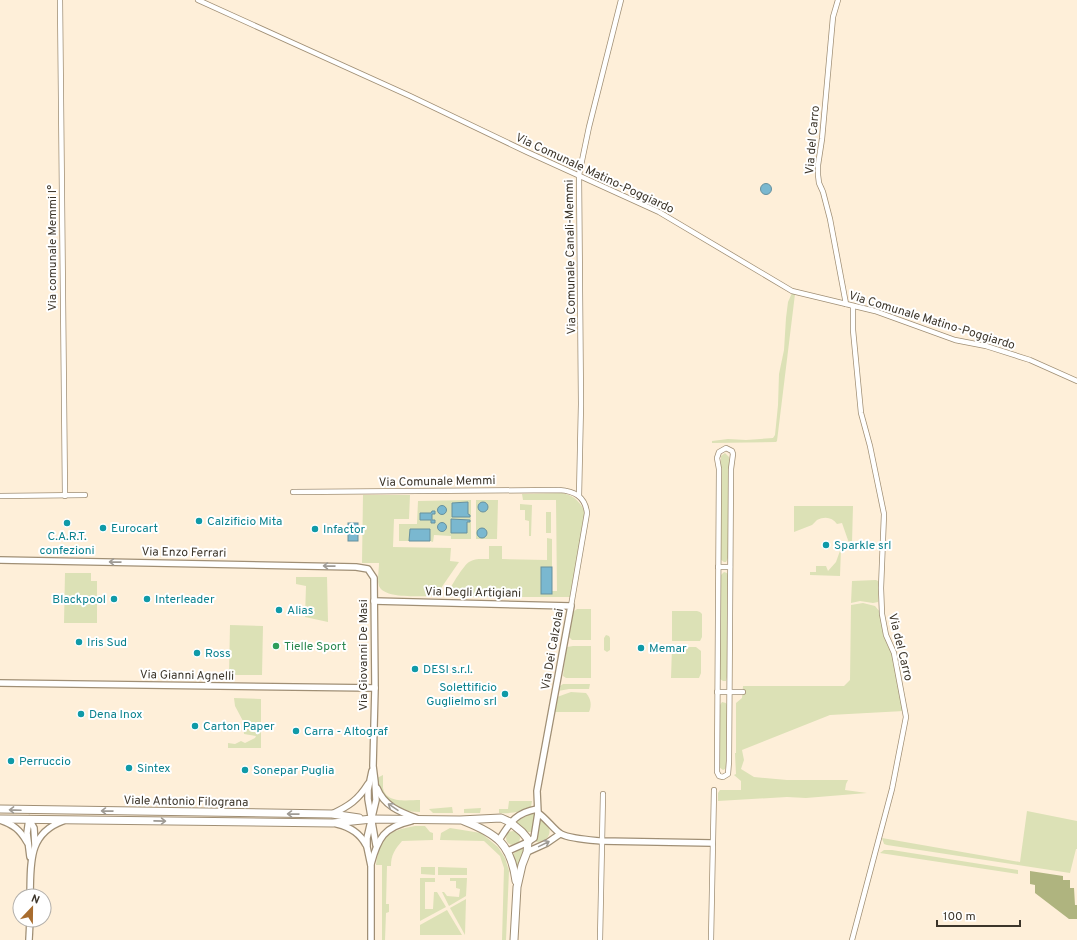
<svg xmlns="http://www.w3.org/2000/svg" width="1077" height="940" viewBox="0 0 1077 940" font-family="Overpass,sans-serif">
<rect width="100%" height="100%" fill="#feefd9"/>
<g fill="#dce1b6">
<path d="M792,293L795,294L777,441L776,442L712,443V441L728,439L746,440L773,438L775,435L778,405L779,374L784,350L786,318L788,302Z"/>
<path d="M725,453L729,457L728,558L726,562H724L720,559L721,456Z"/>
<path d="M562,493C574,495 580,502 585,512L570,597H458L452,593L450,589C453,583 464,565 469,562C475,558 482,559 489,559V546H502V559L547,560V538L552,539V591H557L556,500H523L522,494Z"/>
<path d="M363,495H410L409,519H394L393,547L451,548L450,561L459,562L437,594L433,596C421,596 384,599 379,586C377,579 379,570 379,563H362Z"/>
<path d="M471,500V539H451V536L434,535L433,542L430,541V529H410L409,541H399V524H417L418,501Z"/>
<path d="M476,500H498L497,539H476Z"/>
<path d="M520,504L532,505L531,536H529V521L525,520V510H520Z"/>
<path d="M794,506H853L852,543H849L842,523L837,524C832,517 825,516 817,520L812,525L794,532Z"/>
<rect x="546" y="512" width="5" height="21"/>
<path d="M841,548L840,576L810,575V572H816V566H826L828,571L836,562Z"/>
<path d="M724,572L727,573L728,575L727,677L726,681H723L720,679V576Z"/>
<path d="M65,573H91V581H97V623H64Z"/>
<path d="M296,577H327L328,622L305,617L306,586L296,584Z"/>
<path d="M876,580L878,581L879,586L878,602L873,603L860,601L851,603L852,581Z"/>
<path d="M863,603L875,606L880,612L892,652L904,711L830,715L742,750L744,760L741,769L754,777L787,780H848L846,784L845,790L867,793L806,798L787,797L718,801V793L720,790H741V781L734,775L736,774L735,753H736V703L742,698L743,686H844L850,680L851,605Z"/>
<path d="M577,609H591V640H572L568,636L573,612Z"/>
<path d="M672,611H697L700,612L702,614V637L700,641H672Z"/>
<path d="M230,625L263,626L262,675H229Z"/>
<path d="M606,635L609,636L610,638V650L607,652L604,650V638Z"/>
<path d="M573,646H591V678H566L563,676L566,649L567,647Z"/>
<path d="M672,647H696L701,651V673L699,678H671Z"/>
<path d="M563,684H590L589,689H569L558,691L560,686Z"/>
<path d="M571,692L586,693C591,699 592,705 589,712H554L557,697Z"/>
<path d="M234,698L261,699V748H228V743L235,744L241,741L245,743L255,738L256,736L244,734L243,721L235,706Z"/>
<path d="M722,702L726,703L727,705V765L725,769L723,770L719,767L720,705Z"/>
<path d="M383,775C383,779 383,784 383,788C386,804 408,800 420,800V812C395,812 384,801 377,778Z"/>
<path d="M509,801H532L531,807C521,812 509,814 499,813V809H508Z"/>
<path d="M452,807L453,813H433L429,809Z"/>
<path d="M481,808L480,813H464V809Z"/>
<path d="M1027,811L1077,821V849H1076L1070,873L887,845L884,844L882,838L1020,862Z"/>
<path d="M534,812V828L531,832H528L516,824L517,821Z"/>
<path d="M539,818C554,824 553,842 536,842L538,832Z"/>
<path d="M415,826H425L430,832L433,833V840L402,841C395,849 391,855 391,866H387L386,904H389V912L386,913L385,940H382V865H376C380,836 387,831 415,826Z"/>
<path d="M450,828L481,833L498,847L505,858L509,871L506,940H502L504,868L500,856L484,841L440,840L441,833Z"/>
<circle cx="513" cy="838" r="7"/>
<path d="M523,847L524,848L518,868L513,854Z"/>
<path d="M884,850H892L1018,870V874L880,853Z"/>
<path d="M421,867H435V875L421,874Z"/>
<path d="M438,867L467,868V875H438Z"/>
<path d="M420,878H435V882H425V909H433L434,892H437L446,907L420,921Z"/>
<path d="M450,878H467L466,896L449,906L442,892H444L447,896L459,897L460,889L456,888V881H450Z"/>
<path d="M466,899L465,935L450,908Z"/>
<path d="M447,910L462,935H420V925Z"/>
</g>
<path fill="#afb47f" d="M1030,871L1063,876V880H1070V888H1074L1075,905H1077V919H1069L1035,893V885L1030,884Z"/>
<g fill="#7ab8d0" stroke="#67919e">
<circle cx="766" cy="189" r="5.5"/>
<path d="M468,502V514L470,515V517H452V503Z"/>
<circle cx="483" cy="507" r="5"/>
<circle cx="442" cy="510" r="4.5"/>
<path d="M432,511H435V514H432V520H435V523H431V520H420V513H431Z"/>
<path d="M451,519L470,520V522H467V533H451Z"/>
<circle cx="442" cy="527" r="4.5"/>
<rect x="348" y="523" width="10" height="18"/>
<circle cx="482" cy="533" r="5"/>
<path d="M410,529H430V541H409Z"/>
<rect x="541" y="567" width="11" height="27"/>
</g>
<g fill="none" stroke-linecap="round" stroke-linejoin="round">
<defs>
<g id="minor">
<path d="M60,0L65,496"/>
<path d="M198,0L410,96L527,152L659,212L792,291L875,311L955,340L986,346L1030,360L1077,381"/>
<path d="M838,0L833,17L822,139L818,165V175L819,183L823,192L830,219L846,304"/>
<path d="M726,448L732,451L733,454L731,469L729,761L728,774L723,777L719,776L717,772L719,469L717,458L719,452Z"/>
<path d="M293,492L559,490C574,491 585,496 587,513L571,606"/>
<path d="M0,496L85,495"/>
<path d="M579,496L581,404L579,175L589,127L621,0"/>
<path d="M718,567H730"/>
<path d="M717,692H743"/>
<path d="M600,940L603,794"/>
<path d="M711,940L714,790"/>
<path d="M852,940L892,789L906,717L894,653L886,635L882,614L881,588L884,514L870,446L861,413L853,330V306"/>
</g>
<g id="tertiary">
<path d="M0,560L356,567L368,569L374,578L375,688L373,766L375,782L376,800L367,838V847L371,866V940"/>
<path d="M374,601L571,606L537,791L538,813L534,838L528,842L508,851"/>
<path d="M0,683L375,688"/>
<path d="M372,771L368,790V799L376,845"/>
<path d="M377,788C384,806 400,812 416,818"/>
<path d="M538,813C546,818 555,831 561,834C571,839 590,840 601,841L712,843"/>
<path d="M332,814C349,806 358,800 368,784"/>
<path d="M29,819L27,833L30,857"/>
<path d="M29,819L34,828L35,845"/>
<path d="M0,820C13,824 20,830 27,842"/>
<path d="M337,824C350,827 360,833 366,845"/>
<path d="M499,840C510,823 515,813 537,809"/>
<path d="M527,852L547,843L560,834"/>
<path d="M371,864C378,838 384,827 411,821"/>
<path d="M30,896C31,865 27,834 63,821"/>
<path d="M29,940L30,920"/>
</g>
<g id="primary">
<path d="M0,809L332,814L359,818"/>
<path d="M0,819L333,823L372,819L460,820L501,818L510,822L522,832L527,838L528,842L527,852L522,865L517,887L514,940"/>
<path d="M464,821C497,834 511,844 516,881"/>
</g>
</defs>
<use href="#minor" stroke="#a08f75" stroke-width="6"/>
<use href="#tertiary" stroke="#a08f75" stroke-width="8"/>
<use href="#primary" stroke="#a08f75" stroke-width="9"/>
<use href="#minor" stroke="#fff" stroke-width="4.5"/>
<use href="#tertiary" stroke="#fff" stroke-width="5.5"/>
<use href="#primary" stroke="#fff" stroke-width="7"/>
</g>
<defs><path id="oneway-shaft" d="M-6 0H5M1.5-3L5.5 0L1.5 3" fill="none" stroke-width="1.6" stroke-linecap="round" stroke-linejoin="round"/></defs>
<g stroke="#9e9a94">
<use href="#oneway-shaft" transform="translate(115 562) rotate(-179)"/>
<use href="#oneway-shaft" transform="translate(329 566) rotate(-179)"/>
<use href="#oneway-shaft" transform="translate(393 807) rotate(-146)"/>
<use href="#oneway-shaft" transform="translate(15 810) rotate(-178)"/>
<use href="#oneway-shaft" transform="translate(107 811) rotate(-179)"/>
<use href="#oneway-shaft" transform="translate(293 814) rotate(-179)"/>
<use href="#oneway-shaft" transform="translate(160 821) rotate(1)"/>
<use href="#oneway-shaft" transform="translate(544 844) rotate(-26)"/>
</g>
<g fill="#0f9aa8" stroke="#fff" stroke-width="1.5">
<circle cx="199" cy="521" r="4"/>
<circle cx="67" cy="523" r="4"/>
<circle cx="103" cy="528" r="4"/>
<circle cx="315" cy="529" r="4"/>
<circle cx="826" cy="545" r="4"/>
<circle cx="114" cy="599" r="4"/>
<circle cx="147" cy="599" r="4"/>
<circle cx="279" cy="610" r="4"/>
<circle cx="79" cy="642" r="4"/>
<circle cx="641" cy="648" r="4"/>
<circle cx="197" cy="653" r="4"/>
<circle cx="415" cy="669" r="4"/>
<circle cx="505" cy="694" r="4"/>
<circle cx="81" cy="714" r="4"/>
<circle cx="195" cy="726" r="4"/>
<circle cx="296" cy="731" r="4"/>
<circle cx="11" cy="761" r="4"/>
<circle cx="129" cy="768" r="4"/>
<circle cx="245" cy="770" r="4"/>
</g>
<circle fill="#2e9e5b" stroke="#fff" stroke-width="1.5" cx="276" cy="646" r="4"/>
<g text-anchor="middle" stroke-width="4" stroke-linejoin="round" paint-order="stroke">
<g font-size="12" fill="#3c352a" stroke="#fff">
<text transform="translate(812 140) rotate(-85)" y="4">Via del Carro</text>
<text transform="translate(595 173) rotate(25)" y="4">Via Comunale Matino-Poggiardo</text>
<text transform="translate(52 248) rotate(-90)" y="4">Via comunale Memmi I°</text>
<text transform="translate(570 257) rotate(-91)" y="4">Via Comunale Canali-Memmi</text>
<text transform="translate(932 320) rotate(17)" y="4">Via Comunale Matino-Poggiardo</text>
<text transform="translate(437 481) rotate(-1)" y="4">Via Comunale Memmi</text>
<text transform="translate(184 552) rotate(1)" y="4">Via Enzo Ferrari</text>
<text transform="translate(473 592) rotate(1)" y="4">Via Degli Artigiani</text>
<text transform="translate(901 647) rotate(76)" y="4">Via del Carro</text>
<text transform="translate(552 649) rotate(-80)" y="4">Via Dei Calzolai</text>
<text transform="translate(363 655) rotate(-90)" y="4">Via Giovanni De Masi</text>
<text transform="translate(187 675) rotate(1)" y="4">Via Gianni Agnelli</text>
<text transform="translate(186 801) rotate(1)" y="4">Viale Antonio Filograna</text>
</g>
<g font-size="12" fill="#0d838f" stroke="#fff" text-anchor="start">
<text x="207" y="525">Calzificio Mita</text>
<text x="111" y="532">Eurocart</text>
<text x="323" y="533">Infactor</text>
<text x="67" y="540" text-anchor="middle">C.A.R.T.<tspan x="67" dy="14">confezioni</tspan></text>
<text x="834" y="549">Sparkle srl</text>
<text x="106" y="603" text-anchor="end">Blackpool</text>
<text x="155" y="603">Interleader</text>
<text x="287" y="614">Alias</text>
<text x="87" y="646">Iris Sud</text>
<text x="649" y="652">Memar</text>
<text x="205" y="657">Ross</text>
<text x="423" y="673">DESI s.r.l.</text>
<text x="497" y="691" text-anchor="end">Solettificio<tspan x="497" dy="14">Guglielmo srl</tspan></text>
<text x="89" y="718">Dena Inox</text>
<text x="203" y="730">Carton Paper</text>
<text x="304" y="735">Carra - Altograf</text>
<text x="19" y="765">Perruccio</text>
<text x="137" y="772">Sintex</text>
<text x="253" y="774">Sonepar Puglia</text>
</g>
<g font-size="12" fill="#27864d" stroke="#fff" text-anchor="start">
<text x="284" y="650">Tielle Sport</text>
</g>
</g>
<g transform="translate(32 908) rotate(22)"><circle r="19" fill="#ffffff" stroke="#b1aeaa"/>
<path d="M0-3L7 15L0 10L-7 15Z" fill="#a86c2e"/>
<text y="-6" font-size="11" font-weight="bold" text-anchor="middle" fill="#3c352a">N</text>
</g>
<path d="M937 920v6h83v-6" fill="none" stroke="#3c352a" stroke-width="2"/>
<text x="943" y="920" font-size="12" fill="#3c352a" stroke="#ffffff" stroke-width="3" paint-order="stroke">100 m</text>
</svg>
